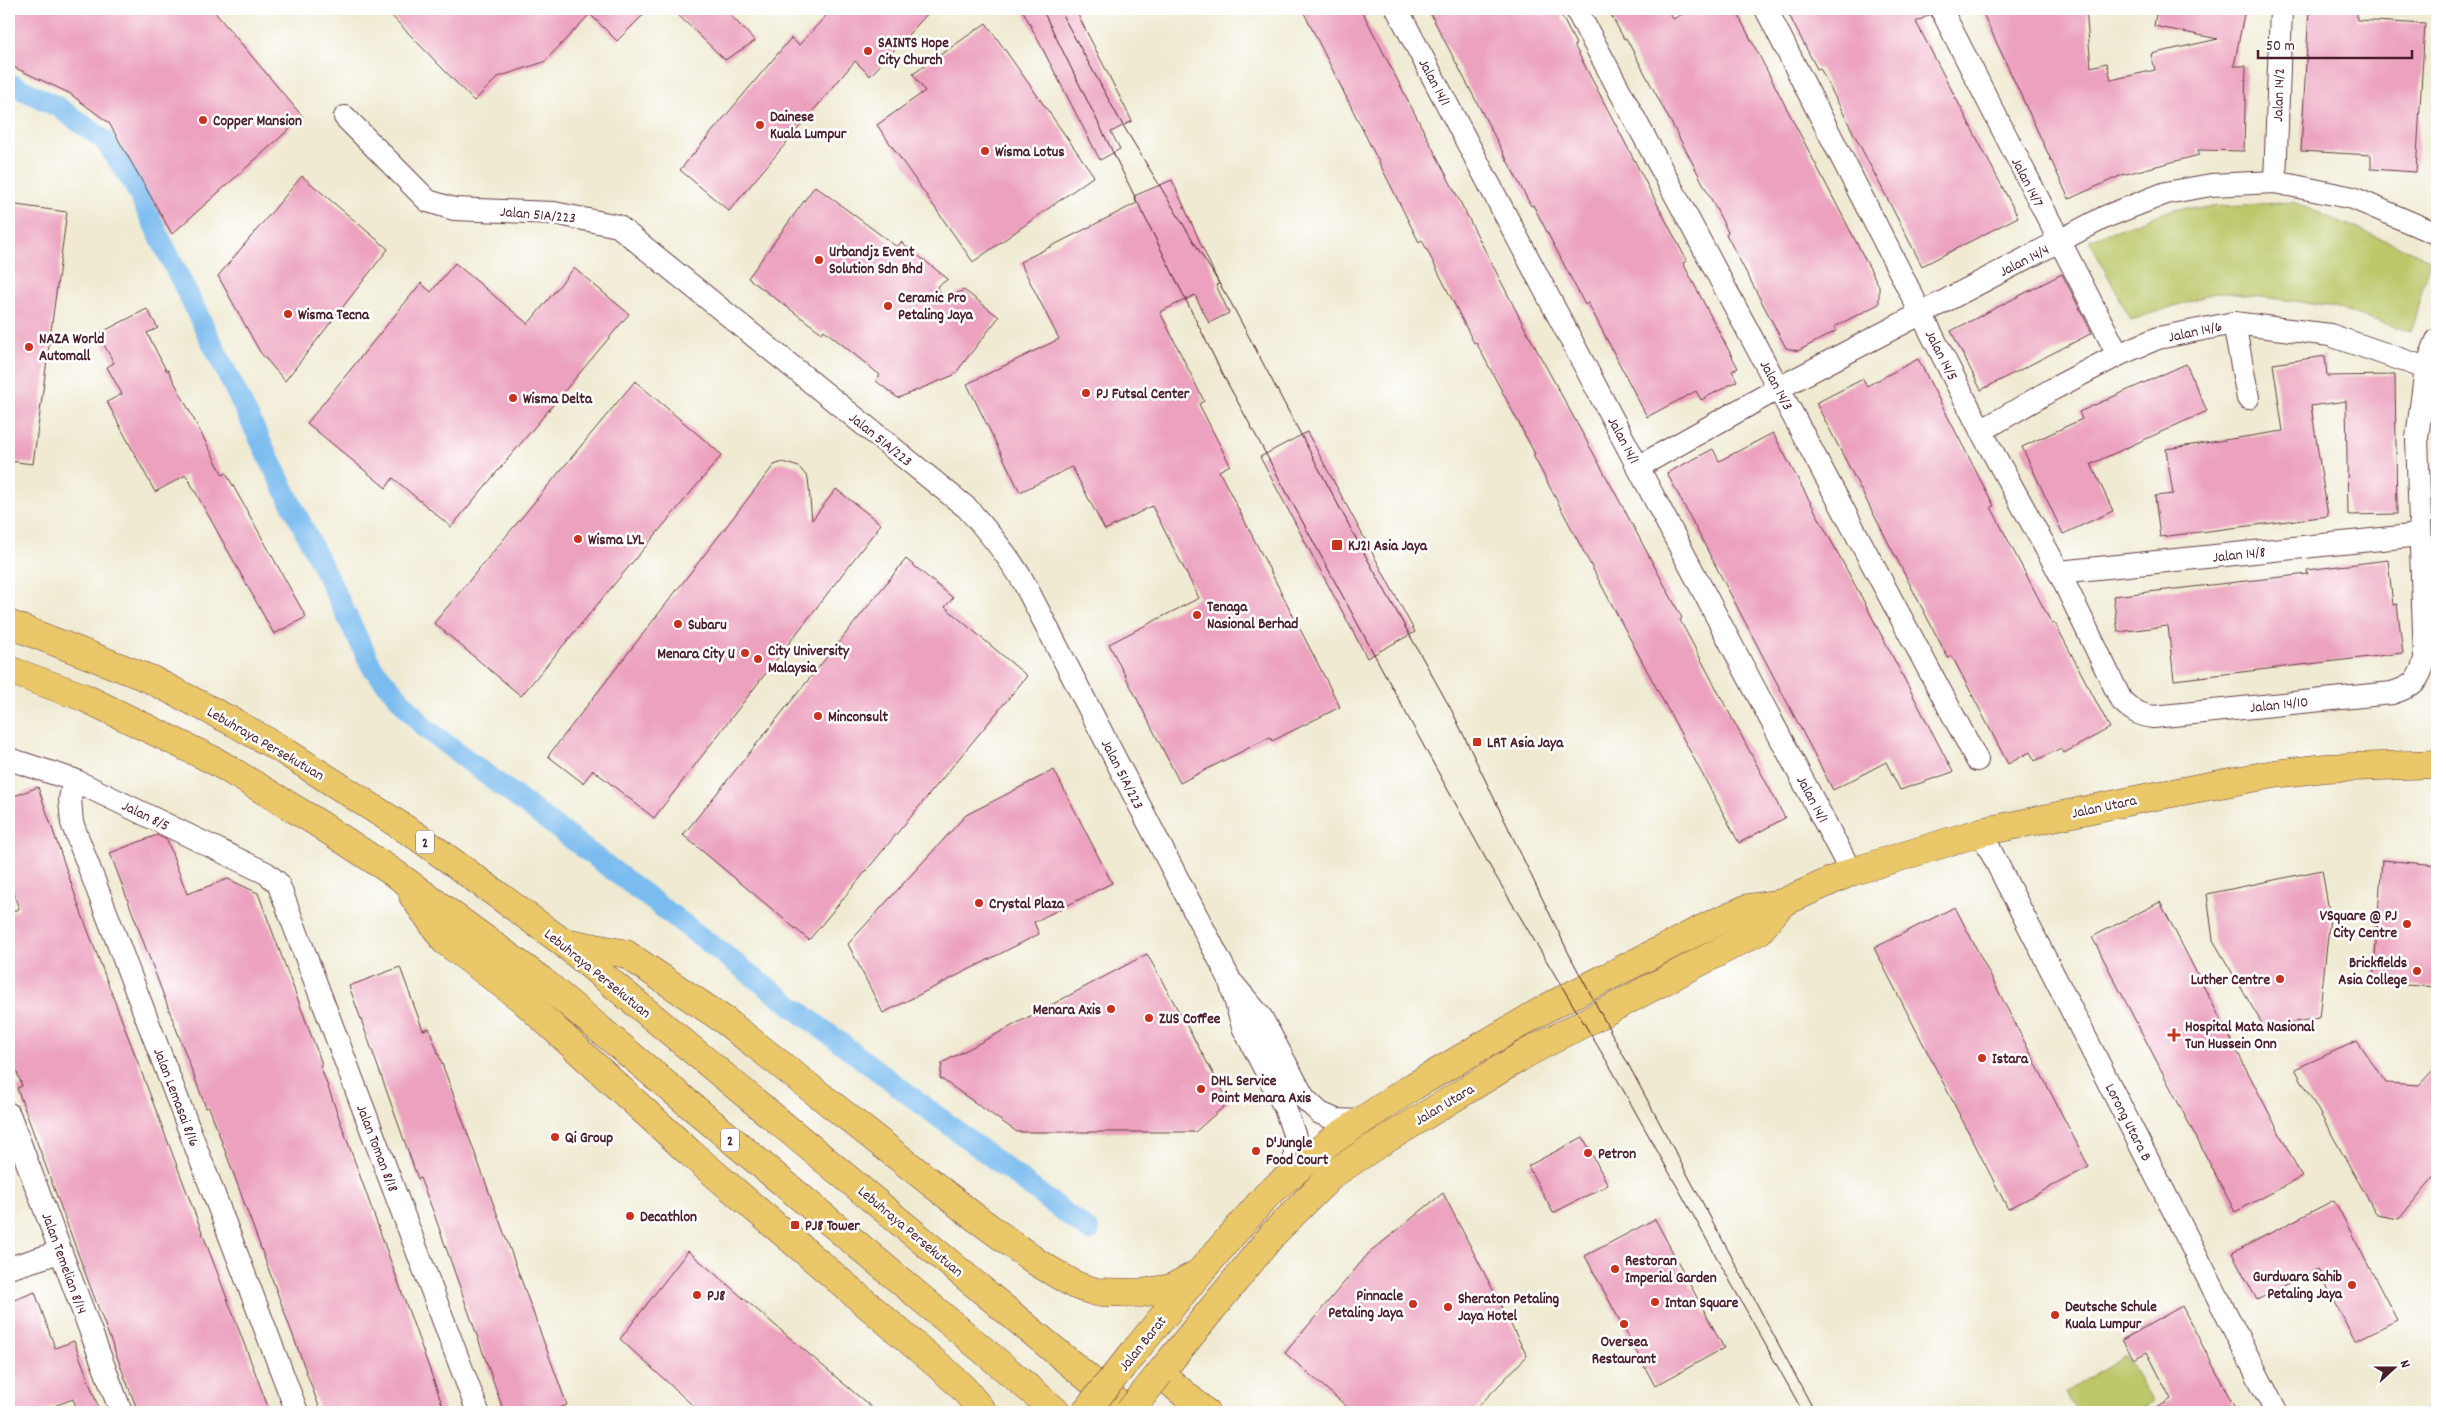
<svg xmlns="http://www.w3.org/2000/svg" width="2446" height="1421" viewBox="0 0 2446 1421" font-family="Dekko,sans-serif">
<rect width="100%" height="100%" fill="#fff"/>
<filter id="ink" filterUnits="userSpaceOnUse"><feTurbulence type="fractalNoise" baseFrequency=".02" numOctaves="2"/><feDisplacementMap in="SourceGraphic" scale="10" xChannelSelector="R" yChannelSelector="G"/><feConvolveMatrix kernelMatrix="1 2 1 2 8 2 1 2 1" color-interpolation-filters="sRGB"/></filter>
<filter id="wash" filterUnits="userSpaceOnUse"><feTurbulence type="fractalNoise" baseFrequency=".0096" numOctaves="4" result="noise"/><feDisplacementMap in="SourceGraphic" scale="20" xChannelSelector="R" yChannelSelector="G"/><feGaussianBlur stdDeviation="1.12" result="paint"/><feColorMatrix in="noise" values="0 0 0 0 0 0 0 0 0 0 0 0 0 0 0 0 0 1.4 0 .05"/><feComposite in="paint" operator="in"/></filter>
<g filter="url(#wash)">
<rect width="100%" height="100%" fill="#efead1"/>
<g fill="#bcc86a" stroke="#83744a">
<path d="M2293,202L2430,259L2411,332L2328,305L2218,292L2131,320L2089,240L2174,209Z"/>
<path d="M2125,1355L2154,1402L2137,1412H2077L2065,1393Z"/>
</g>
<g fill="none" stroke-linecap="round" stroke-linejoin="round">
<g stroke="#7abcef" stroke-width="21">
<path d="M9,83L58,107L104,140L133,183L372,667L425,728L1089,1231"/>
<path d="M2435,1412L2437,1409"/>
</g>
</g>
<g id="blocks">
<g fill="#eca1be">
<path d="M9,9H212L303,117L172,234L109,123L69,93L9,65Z"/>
<path d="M385,9H649L617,41L590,14L544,62L498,77L474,101Z"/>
<path d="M672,9H725L755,41L725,60Z"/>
<path d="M832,9H932L870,76L855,61L729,211L680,170L791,38L799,45Z"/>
<path d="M1022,9H1075L1132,121L1111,132L1120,149L1100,160Z"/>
<path d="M1302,9H1361L1527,332L1625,511L1682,618L1680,620L1785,818L1739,843L1587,558L1533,455L1535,454L1476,342L1474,343L1422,240L1419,242Z"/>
<path d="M1428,9H1558L1576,44L1574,45L1687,261L1683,263L1738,368L1732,371L1737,381L1701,400L1696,391L1647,417L1588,303L1585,305L1533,205L1531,206Z"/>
<path d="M1608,9H1667L1673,19L1692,9H1700L1703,14L1714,9H1735L1879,286V304L1834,327L1836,331L1798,351L1786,348L1726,234L1728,232L1691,160L1626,38L1624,39Z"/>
<path d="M1786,9H1928L1929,15L1916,22L2018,217L1922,266L1820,68L1817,69Z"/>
<path d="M1981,9H2086L2091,67L2107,63L2111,80L2155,70L2151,54L2218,39L2154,26L2157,9H2245L2234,66H2246L2244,151L2198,150L2199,155L2122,175L2069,199Z"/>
<path d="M2309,9H2357V20L2425,24L2416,172L2371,169V155L2301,151Z"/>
<path d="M986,23L1094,176L973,262L877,125L925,91L913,74Z"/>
<path d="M302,176L388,249L285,381L260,352L218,276Z"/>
<path d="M1172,180L1219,284L1216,285L1229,313L1209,323L1195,295L1160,312L1204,401L1199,404L1230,465L1219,471L1340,707L1272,741L1270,737L1180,783L1109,644L1199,598L1152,506L1105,530L1072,467L1020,492L967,384L1059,339L1020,262L1137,203L1134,196Z"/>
<path d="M815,186L897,247L901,242L948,279L937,287L945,299L964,290L999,317L954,375L898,398L876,381L880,375L824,330L822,333L748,278Z"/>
<path d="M9,204L67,212L33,464L9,461Z"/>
<path d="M455,263L528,324L574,268L629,314L451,527L393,478L386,488L307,423L421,283L431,292Z"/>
<path d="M2062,274L2092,333L1981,390L1951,331Z"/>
<path d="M147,309L158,328L147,333L166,370H168L223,475L226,473L306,617L274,634L186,475L155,492L107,402L122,394L107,367L114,363L98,334Z"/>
<path d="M2325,356L2327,376L2395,375L2397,514L2348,515L2346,401L2311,406L2328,516L2160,537L2155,496L2173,494L2166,449L2283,431L2273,364Z"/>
<path d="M1918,359L1994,506L1991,507L2009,542L2052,624L2055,623L2110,728L2064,753L2061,748L2035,761L2030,752L2008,764L1952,656L1948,658L1816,403L1863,379L1867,386Z"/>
<path d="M2186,364L2207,411L2091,464L2113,511L2063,534L2022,447L2082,419L2079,412Z"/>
<path d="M635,381L722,455L521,696L434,623Z"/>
<path d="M1307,432L1415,632L1367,658L1260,457Z"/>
<path d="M1773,433L1862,598L1953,772L1900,790L1886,762L1833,790L1667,473L1713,449L1719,461Z"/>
<path d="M783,462L799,467L808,478L812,520L836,489L881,524L654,818L593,770L583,783L548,756L774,465Z"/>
<path d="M906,559L953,598L945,607L1027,676L809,940L683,835Z"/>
<path d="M2388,560L2393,605L2397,604L2403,653L2174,680L2168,626L2118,632L2113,596L2308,574L2307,570Z"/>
<path d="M1054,770L1112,883L1034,922L1039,934L883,1013L848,944L966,815Z"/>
<path d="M38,787L81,912L270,1412H138L87,1278L17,1088L22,1086L9,1050V913L19,909L9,880V798Z"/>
<path d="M157,835L167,840L187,894L228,879L258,893L322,1064L320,1065L445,1412H321L209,1107L206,1108L110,853Z"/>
<path d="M2382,860L2437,865V987L2373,983Z"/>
<path d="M2322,870L2330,917L2319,1018L2264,1027L2213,940L2207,894Z"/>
<path d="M2160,902L2302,1177L2235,1212L2092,937Z"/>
<path d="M1955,907L2089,1167L2008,1209L1874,948Z"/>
<path d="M1147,954L1229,1102L1195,1132H1017L940,1078L942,1063Z"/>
<path d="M400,967L423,1030L429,1028L567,1405L547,1412H504L433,1211L420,1178L418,1179L349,986Z"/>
<path d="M2357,1041L2386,1083L2419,1085L2437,1066V1173L2399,1219L2377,1215L2295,1069Z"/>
<path d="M1583,1137L1608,1185L1553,1213L1528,1166Z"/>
<path d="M1443,1193L1527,1356L1473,1412H1353L1285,1353L1368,1254Z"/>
<path d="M2334,1200L2397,1320L2355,1341L2318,1269L2257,1300L2232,1253Z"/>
<path d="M1655,1219L1724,1348L1655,1386L1585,1256Z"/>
<path d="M688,1251L877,1412H700L620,1339Z"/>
<path d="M35,1292L55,1348L74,1341L100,1412H78L73,1399L38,1412H9V1302Z"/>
<path d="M2182,1306L2237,1412H2151L2171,1399L2147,1352L2134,1359L2122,1340Z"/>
</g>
</g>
</g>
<g filter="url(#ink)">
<use href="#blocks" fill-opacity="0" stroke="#633d44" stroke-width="1"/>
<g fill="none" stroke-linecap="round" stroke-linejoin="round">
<defs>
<g id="minor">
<path d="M1397,9L1851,872"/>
<path d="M1576,9L1977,760"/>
<path d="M1766,9L1981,431L2059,572L2121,700C2131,710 2139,715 2153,717L2392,693C2414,686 2419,681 2425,659L2417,438L2426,368L2437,340"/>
<path d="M1941,9L2118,355"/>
<path d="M345,117L428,201L454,209L554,213L618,226L967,508C988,531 1007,554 1023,581L1229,978L1243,1027L1285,1108L1295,1137V1169"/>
<path d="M2275,182L2281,9"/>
<path d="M2234,323L2248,398"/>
<path d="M1981,431L2053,389L2118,355L2158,338L2234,323L2330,335L2426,368"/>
<path d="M1638,467L1779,388L2105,217L2166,193L2211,185L2275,182L2353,198L2437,234"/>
<path d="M2059,572L2420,535"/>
<path d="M9,759L74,780L266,873L278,883L478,1412"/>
<path d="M74,780L70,799L72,823L297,1412"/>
<path d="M1981,832L2276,1412"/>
<path d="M1234,985L1261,1017L1304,1098L1320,1113L1336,1120L1360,1121"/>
<path d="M9,1114L121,1412"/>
<path d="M9,1268L60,1252"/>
</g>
<g id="major">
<path d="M1134,1352L1199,1273L1267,1195L1328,1143L1414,1086L1550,1006L1712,924L1748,908L1782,903L1851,872L1981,832L2145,798L2274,774L2325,768L2437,764"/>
<path d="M1160,1373L1273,1234L1333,1174L1372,1148L1527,1053L1759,931L1782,903"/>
</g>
<g id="highway">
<path d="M9,624L150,679L235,723L284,751L418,837L561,941L1129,1412"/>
<path d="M9,670L83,697L215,761L316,822L397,875L541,980L1057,1412"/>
<path d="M413,896L445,941L522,999L689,1152L946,1372L963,1388L983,1412"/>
<path d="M565,942L626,954L724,1020L972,1215L1038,1263L1075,1285L1096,1292L1141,1293L1171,1288L1199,1273"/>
<path d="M1160,1373L1205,1412"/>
</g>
</defs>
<use href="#minor" stroke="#633d44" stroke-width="24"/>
<use href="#major" stroke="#633d44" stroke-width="29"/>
<use href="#highway" stroke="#633d44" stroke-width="29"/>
<use href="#minor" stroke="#fff" stroke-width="22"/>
<use href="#major" stroke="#eac769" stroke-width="28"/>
<use href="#highway" stroke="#eac769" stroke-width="28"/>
<g stroke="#4a1f2b" stroke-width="1">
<path d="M1042,9L1221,371L1427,752L1492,870L1612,1070L1803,1412"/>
<path d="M1059,9L1121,122L1231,303L1359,544L1452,711L1570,956L1815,1412"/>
</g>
<defs>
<g id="major-bridge">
<path d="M1085,1412L1134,1352"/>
<path d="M1129,1412L1160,1373"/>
</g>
</defs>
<use href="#major-bridge" stroke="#633d44" stroke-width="29" stroke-linecap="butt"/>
<use href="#major-bridge" stroke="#eac769" stroke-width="28"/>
</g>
</g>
<g fill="#c8321e" stroke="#fff" stroke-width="2">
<circle cx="868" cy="51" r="5"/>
<circle cx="203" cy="120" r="5"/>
<circle cx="760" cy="125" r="5"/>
<circle cx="985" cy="151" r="5"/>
<circle cx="819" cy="260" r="5"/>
<circle cx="888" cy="306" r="5"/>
<circle cx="288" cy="314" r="5"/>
<circle cx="29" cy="347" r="5"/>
<circle cx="1086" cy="393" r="5"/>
<circle cx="513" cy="398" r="5"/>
<circle cx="578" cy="539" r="5"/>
<rect x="1331" y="539" width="12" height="12" rx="2.5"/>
<circle cx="1197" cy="615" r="5"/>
<circle cx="678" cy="624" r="5"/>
<circle cx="745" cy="653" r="5"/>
<circle cx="758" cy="659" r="5"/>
<circle cx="818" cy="716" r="5"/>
<rect x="1472" y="737" width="10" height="10" rx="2.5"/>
<circle cx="979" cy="903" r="5"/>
<circle cx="2407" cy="924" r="5"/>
<circle cx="2417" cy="971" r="5"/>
<circle cx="2280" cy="979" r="5"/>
<circle cx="1111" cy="1009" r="5"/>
<circle cx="1149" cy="1018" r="5"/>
<path d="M2171.5 1027.5h5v5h5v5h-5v5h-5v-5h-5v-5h5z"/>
<circle cx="1982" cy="1058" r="5"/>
<circle cx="1201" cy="1089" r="5"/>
<circle cx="555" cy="1137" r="5"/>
<circle cx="1256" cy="1151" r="5"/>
<circle cx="1588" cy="1153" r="5"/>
<circle cx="630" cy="1216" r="5"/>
<rect x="790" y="1220" width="10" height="10" rx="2.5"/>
<circle cx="1615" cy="1269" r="5"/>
<circle cx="2352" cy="1285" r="5"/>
<circle cx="697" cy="1295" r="5"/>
<circle cx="1655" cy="1302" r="5"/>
<circle cx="1413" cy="1304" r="5"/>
<circle cx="1448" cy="1307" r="5"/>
<circle cx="2055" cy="1315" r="5"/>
<circle cx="1624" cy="1324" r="5"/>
</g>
<g text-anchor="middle" stroke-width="5" stroke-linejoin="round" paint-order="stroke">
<g fill="#fff" stroke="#80626b" stroke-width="1">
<rect x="416" y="830.5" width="18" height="23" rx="4"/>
<rect x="721" y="1128.5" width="18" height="23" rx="4"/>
</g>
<g font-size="14" font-weight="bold" fill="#4a1f2b">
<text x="425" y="847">2</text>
<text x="730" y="1145">2</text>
</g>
<g font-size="15" font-weight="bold" fill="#4a1f2b" stroke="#fff" text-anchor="start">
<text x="878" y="47">SAINTS Hope<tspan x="878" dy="17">City Church</tspan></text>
<text x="770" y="121">Dainese<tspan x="770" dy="17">Kuala Lumpur</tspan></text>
<text x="213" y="125">Copper Mansion</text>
<text x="995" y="156">Wisma Lotus</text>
<text x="829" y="256">Urbandjz Event<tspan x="829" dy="17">Solution Sdn Bhd</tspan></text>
<text x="898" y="302">Ceramic Pro<tspan x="898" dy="17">Petaling Jaya</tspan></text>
<text x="298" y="319">Wisma Tecna</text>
<text x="39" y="343">NAZA World<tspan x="39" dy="17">Automall</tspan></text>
<text x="1096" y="398">PJ Futsal Center</text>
<text x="523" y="403">Wisma Delta</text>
<text x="588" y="544">Wisma LYL</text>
<text x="1348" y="550">KJ21 Asia Jaya</text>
<text x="1207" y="611">Tenaga<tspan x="1207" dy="17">Nasional Berhad</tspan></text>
<text x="688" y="629">Subaru</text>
<text x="768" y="655">City University<tspan x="768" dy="17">Malaysia</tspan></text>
<text x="735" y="658" text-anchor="end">Menara City U</text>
<text x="828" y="721">Minconsult</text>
<text x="1487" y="747">LRT Asia Jaya</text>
<text x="989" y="908">Crystal Plaza</text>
<text x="2397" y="920" text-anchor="end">VSquare @ PJ<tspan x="2397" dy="17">City Centre</tspan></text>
<text x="2407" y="967" text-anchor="end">Brickfields<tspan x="2407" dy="17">Asia College</tspan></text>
<text x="2270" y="984" text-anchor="end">Luther Centre</text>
<text x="1101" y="1014" text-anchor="end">Menara Axis</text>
<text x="1159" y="1023">ZUS Coffee</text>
<text x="2185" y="1031">Hospital Mata Nasional<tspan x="2185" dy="17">Tun Hussein Onn</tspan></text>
<text x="1992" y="1063">Istara</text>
<text x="1211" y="1085">DHL Service<tspan x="1211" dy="17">Point Menara Axis</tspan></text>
<text x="565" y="1142">Qi Group</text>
<text x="1266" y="1147">D'Jungle<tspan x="1266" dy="17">Food Court</tspan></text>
<text x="1598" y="1158">Petron</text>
<text x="640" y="1221">Decathlon</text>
<text x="805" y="1230">PJ8 Tower</text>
<text x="1625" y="1265">Restoran<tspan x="1625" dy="17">Imperial Garden</tspan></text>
<text x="2342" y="1281" text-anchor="end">Gurdwara Sahib<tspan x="2342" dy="17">Petaling Jaya</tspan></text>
<text x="707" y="1300">PJ8</text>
<text x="1403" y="1300" text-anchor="end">Pinnacle<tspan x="1403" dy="17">Petaling Jaya</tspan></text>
<text x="1458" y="1303">Sheraton Petaling<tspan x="1458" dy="17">Jaya Hotel</tspan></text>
<text x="1665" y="1307">Intan Square</text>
<text x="2065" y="1311">Deutsche Schule<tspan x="2065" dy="17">Kuala Lumpur</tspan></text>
<text x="1624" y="1346" text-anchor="middle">Oversea<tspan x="1624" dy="17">Restaurant</tspan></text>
</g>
<g font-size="15" fill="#4a1f2b" stroke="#fff">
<text transform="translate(1435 82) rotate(62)" y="5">Jalan 14/1</text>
<text transform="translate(2278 95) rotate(-88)" y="5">Jalan 14/2</text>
<text transform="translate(2028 182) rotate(63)" y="5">Jalan 14/7</text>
<text transform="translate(538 214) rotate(5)" y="5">Jalan 51A/223</text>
<text transform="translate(2024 260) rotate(-27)" y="5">Jalan 14/4</text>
<text transform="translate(2195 331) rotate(-12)" y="5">Jalan 14/6</text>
<text transform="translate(1942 355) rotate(63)" y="5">Jalan 14/5</text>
<text transform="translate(1777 385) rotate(62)" y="5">Jalan 14/3</text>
<text transform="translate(881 439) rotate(39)" y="5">Jalan 51A/223</text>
<text transform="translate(1624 440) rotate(62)" y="5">Jalan 14/1</text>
<text transform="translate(2239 554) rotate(-6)" y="5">Jalan 14/8</text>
<text transform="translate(2279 704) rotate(-6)" y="5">Jalan 14/10</text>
<text transform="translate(266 743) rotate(30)" y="5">Lebuhraya Persekutuan</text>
<text transform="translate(1123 774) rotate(63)" y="5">Jalan 51A/223</text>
<text transform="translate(1813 799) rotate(62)" y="5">Jalan 14/1</text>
<text transform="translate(2104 806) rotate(-12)" y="5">Jalan Utara</text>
<text transform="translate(146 815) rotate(26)" y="5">Jalan 8/5</text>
<text transform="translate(598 973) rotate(39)" y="5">Lebuhraya Persekutuan</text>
<text transform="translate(177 1097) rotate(69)" y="5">Jalan Lemasai 8/16</text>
<text transform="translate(1444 1104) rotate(-31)" y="5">Jalan Utara</text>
<text transform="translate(2129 1122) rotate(63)" y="5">Lorong Utara B</text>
<text transform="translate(378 1148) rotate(69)" y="5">Jalan Toman 8/18</text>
<text transform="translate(911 1231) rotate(40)" y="5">Lebuhraya Persekutuan</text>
<text transform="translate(65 1263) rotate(70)" y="5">Jalan Temelian 8/14</text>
<text transform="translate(1142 1343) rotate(-51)" y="5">Jalan Barat</text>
</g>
</g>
<rect width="2446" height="1421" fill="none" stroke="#fff" stroke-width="30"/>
<g transform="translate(2394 1368) rotate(69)" stroke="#ffffff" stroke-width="4" paint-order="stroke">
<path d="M0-4L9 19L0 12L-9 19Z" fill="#4a1f2b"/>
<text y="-8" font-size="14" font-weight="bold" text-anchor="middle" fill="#4a1f2b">N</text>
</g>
<path d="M2258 50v8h154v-8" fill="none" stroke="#4a1f2b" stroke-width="2.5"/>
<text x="2266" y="50" font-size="15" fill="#4a1f2b" stroke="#ffffff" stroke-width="4" paint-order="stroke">50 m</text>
</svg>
